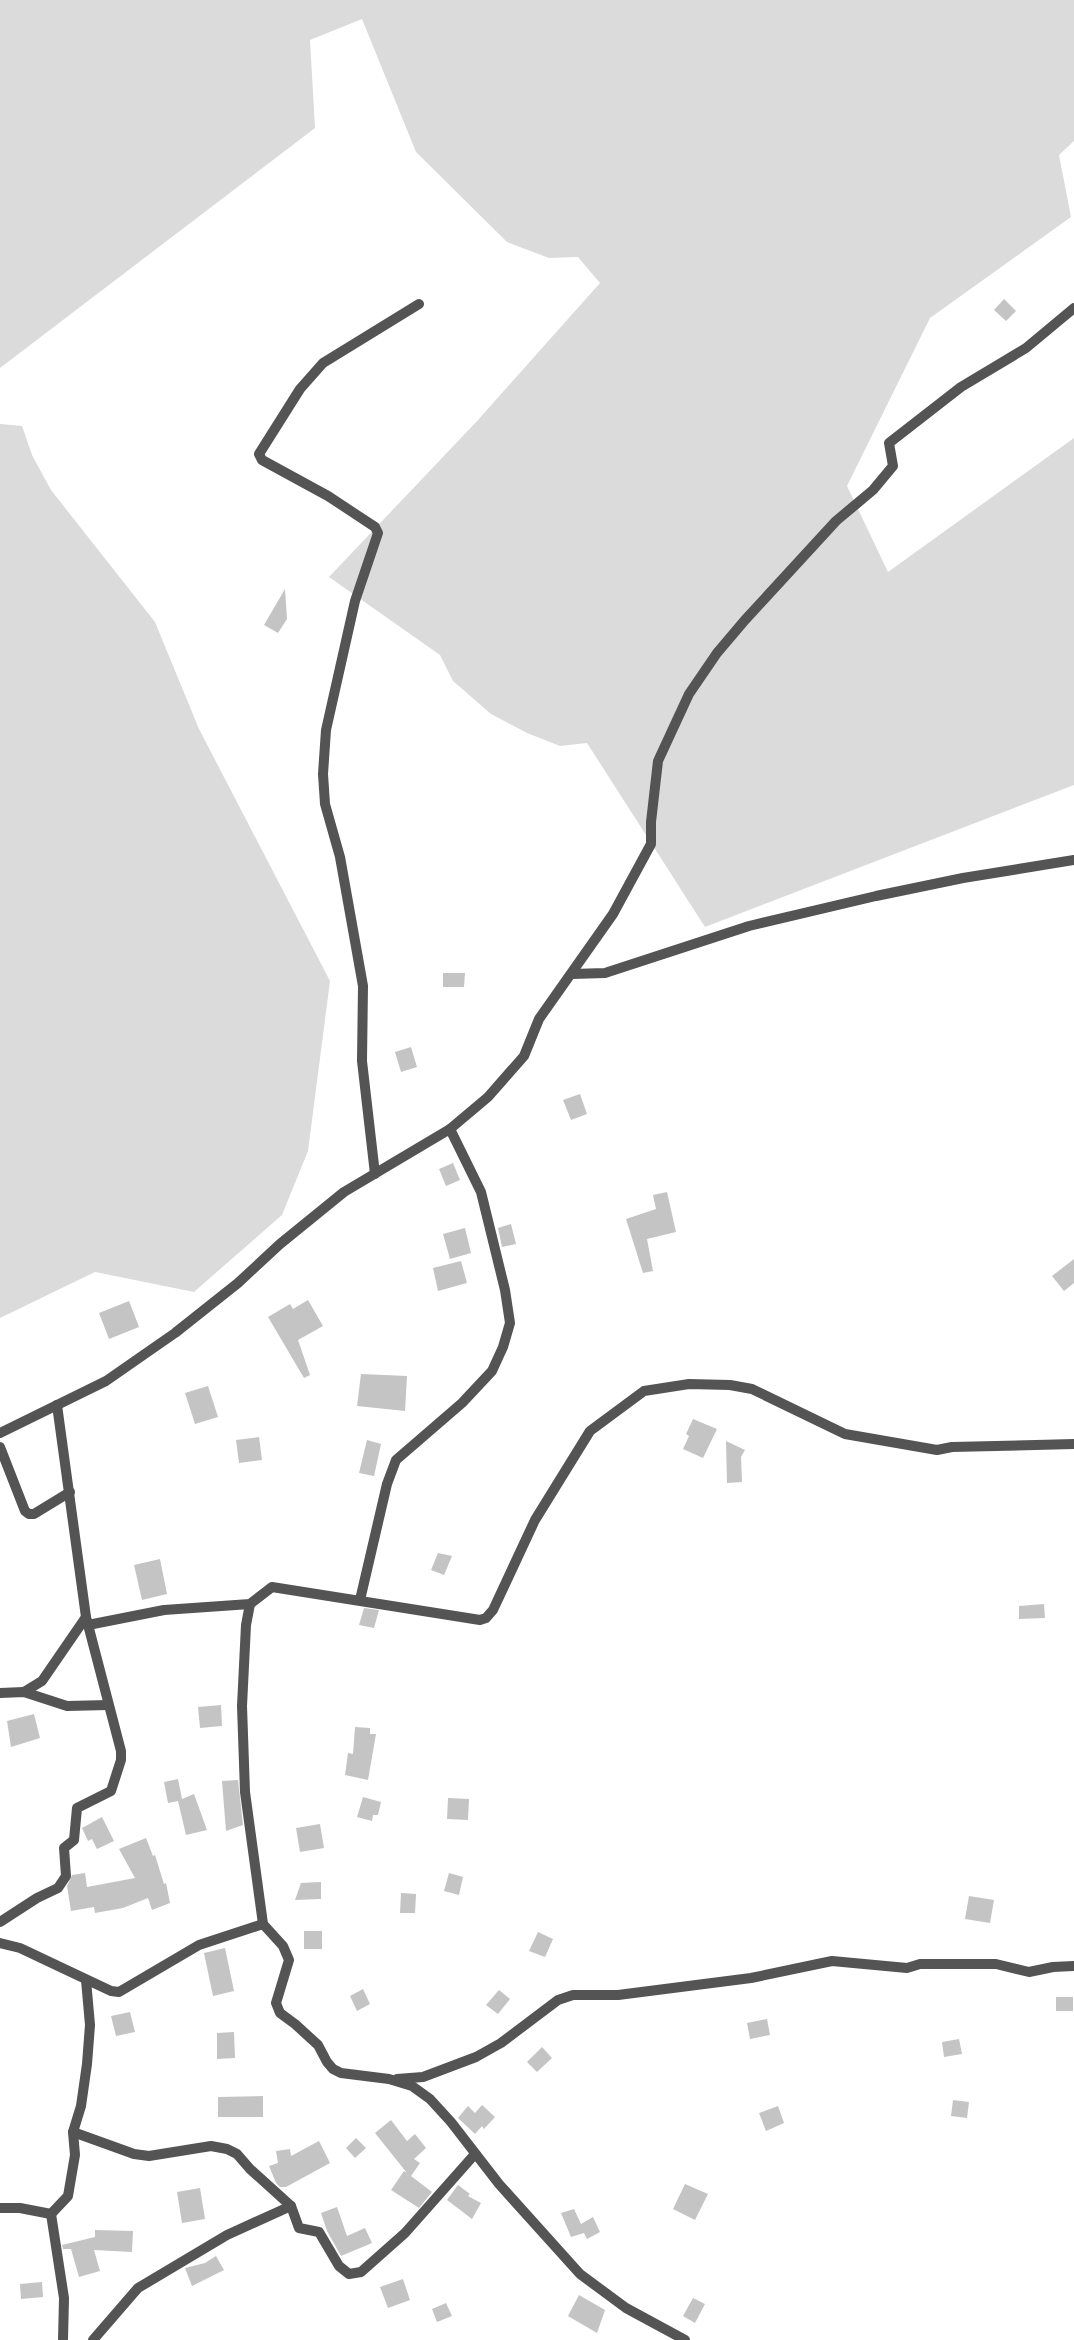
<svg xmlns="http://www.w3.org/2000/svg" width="1074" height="2340" viewBox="0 0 1074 2340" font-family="'IBM Plex Sans',sans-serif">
<rect width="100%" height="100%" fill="#fff"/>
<g fill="#dbdbdb">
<path d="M0,0H1074V141L1059,155L1071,217L930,318L847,486L888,572L1074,438V785L705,927L587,743L560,746L527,733L491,714L453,681L440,655L329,577L478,420L600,283L578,257L549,258L507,242L416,152L362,19L310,40L315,128L0,368Z"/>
<path d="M0,424L22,426L32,455L51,490L155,622L199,729L330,981L308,1151L282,1215L194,1292L95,1272L0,1318Z"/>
</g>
<g fill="#c4c4c4">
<path d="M1004,299L1016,311L1006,321L994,310Z"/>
<path d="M285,589L287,619L278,633L264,625Z"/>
<path d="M443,973H465L464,987H443Z"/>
<path d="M411,1047L417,1067L401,1072L395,1052Z"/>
<path d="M580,1094L587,1114L571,1120L563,1100Z"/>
<path d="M453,1163L460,1180L446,1186L439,1169Z"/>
<path d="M667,1192L676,1232L647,1239L653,1271L643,1273L626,1219L656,1209L653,1195Z"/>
<path d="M511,1224L516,1244L502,1247L498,1228Z"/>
<path d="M465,1228L471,1253L450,1259L443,1234Z"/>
<path d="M1074,1259V1283L1064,1291L1052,1276Z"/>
<path d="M461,1261L467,1283L438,1291L433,1268Z"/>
<path d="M308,1300L323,1326L298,1340L310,1375L304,1378L268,1317L290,1304L293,1309Z"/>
<path d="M129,1301L139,1327L109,1339L99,1313Z"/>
<path d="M361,1374L407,1376L405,1411L357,1406Z"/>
<path d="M208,1386L218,1417L195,1424L185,1393Z"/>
<path d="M693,1419L717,1429L703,1458L683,1449L689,1436L686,1434Z"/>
<path d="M259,1437L262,1460L239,1463L236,1440Z"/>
<path d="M367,1440L381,1444L374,1476L359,1473Z"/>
<path d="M726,1441L745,1450L741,1457L742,1482L727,1483Z"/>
<path d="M438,1553L452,1556L444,1575L431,1570Z"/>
<path d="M160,1559L167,1594L142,1600L134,1565Z"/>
<path d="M1044,1604L1045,1618L1019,1619V1606Z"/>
<path d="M364,1608L379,1610L374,1628L359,1625Z"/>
<path d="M221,1705L222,1726L200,1728L198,1707Z"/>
<path d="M34,1714L40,1738L11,1747L7,1721Z"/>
<path d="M355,1727L370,1728V1734H376L368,1780L345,1775L348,1753L353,1754Z"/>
<path d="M178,1779L182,1799L194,1794L207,1830L186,1835L178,1801L168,1803L164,1782Z"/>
<path d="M238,1780L243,1825L226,1831L222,1781Z"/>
<path d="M363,1797L381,1802L378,1815H373L372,1821L357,1817Z"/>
<path d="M448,1798L469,1799L468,1820L447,1819Z"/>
<path d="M102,1817L114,1841L97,1849L92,1839L88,1841L82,1828Z"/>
<path d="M320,1824L324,1848L300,1852L296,1828Z"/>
<path d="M146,1838L153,1856L155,1855L164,1884L166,1883L170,1903L152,1910L148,1898L123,1908L95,1913L94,1907L71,1911L67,1886L72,1875L85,1873L87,1887L135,1878L119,1849Z"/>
<path d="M449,1873L463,1877L459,1895L444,1891Z"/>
<path d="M321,1882V1899L295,1900L301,1883Z"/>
<path d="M401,1893L416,1894L415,1913H400Z"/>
<path d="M969,1896L994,1900L990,1923L965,1919Z"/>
<rect x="304" y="1931" width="18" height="18"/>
<path d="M538,1932L553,1939L545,1957L529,1951Z"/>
<path d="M225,1948L234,1991L213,1996L204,1953Z"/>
<path d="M363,1989L370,2004L357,2011L350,1996Z"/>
<path d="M499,1990L510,1999L498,2014L486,2005Z"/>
<rect x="1056" y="1997" width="17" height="14"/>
<path d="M130,2012L135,2032L116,2036L111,2016Z"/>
<path d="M767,2019L770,2035L750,2039L747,2023Z"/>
<path d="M234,2032L235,2058L217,2059V2033Z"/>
<path d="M959,2039L962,2054L944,2057L942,2042Z"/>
<path d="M542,2047L552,2058L537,2072L527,2062Z"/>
<path d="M263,2096V2117H218V2097Z"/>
<path d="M953,2100L969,2102L967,2118L951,2116Z"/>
<path d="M482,2105L495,2117L484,2129L482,2126L475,2134L458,2118L468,2106L475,2113Z"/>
<path d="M778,2106L784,2123L766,2131L759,2113Z"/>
<path d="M391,2120L407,2141L415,2134L426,2148L414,2159L420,2163L411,2176L432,2192L419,2208L391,2190L404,2171L407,2173L375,2133Z"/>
<path d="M356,2138L366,2148L355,2158L346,2148Z"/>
<path d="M319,2141L330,2163L286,2187H280L276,2183L269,2166L278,2163L276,2151L290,2149L291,2156Z"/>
<path d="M685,2184L708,2194L695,2220L673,2209Z"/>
<path d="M458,2185L470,2194L468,2196L481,2203L472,2219L447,2200Z"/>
<path d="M200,2188L205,2219L182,2223L177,2192Z"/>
<path d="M337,2207L347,2236L365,2228L372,2243L341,2256L327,2231L321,2213Z"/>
<path d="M574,2209L581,2224L593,2217L600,2232L587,2239L584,2233L571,2237L561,2213Z"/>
<path d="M95,2230L133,2231L132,2252L94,2250L100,2271L79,2277L71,2249H63L62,2245L95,2237Z"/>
<path d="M216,2256L224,2270L192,2286L185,2268L205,2263Z"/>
<path d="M403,2279L410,2300L388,2308L380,2287Z"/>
<path d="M42,2282L43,2297L21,2299L20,2284Z"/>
<path d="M579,2295L605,2310L597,2333L568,2316Z"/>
<path d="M693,2298L705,2304L695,2323L683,2316Z"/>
<path d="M446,2303L452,2316L437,2322L432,2309Z"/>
</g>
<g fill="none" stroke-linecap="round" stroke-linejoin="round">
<g stroke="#545454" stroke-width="10">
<path d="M572,974L605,973L749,926L876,896L963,878L1074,860"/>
<path d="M375,1174L362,1061L363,986L340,857L325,804L323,774L326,730L355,601L378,533L375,527L328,496L262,460L259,454L300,389L323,363L419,304"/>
<path d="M0,1433L106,1381L175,1333L238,1283L280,1244L344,1192L450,1129L488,1097L524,1056L539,1019L613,914L651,844V822L658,761L689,694L717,653L745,620L836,521L873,490L893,466L889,443L961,387L1026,348L1074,308"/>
<path d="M0,1447L25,1511L29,1514H34L70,1492"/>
<path d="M360,1600L387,1484L396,1460L462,1403L492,1371L503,1347L510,1323L505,1290L481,1192L450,1129"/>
<path d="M250,1604L246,1625L242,1706L245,1792L263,1924L283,1946L289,1960L276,2003L280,2013L295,2024L318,2045L327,2062L333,2069L341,2073L389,2079L412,2086L430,2099L451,2122L499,2184L580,2274L626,2308L685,2340"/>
<path d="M88,1625L164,1610L250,1604L272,1587L480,1620L486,1618L493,1610L535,1520L590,1431L644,1391L689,1384L730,1385L752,1389L845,1434L937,1450L952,1447L1074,1444"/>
<path d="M24,1692L42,1681L86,1617"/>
<path d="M0,1693L24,1692L67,1706L108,1705"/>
<path d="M0,1922L37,1898L58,1888L66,1876L64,1848L74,1840L77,1808L111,1791L121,1760V1751L86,1617L57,1405"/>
<path d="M0,1943L20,1948L111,1991L119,1992L199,1945L263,1924"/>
<path d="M397,2079L423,2077L476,2057L501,2043L558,2000L573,1995H618L751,1978L832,1961L907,1968L920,1964H996L1029,1972L1053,1967L1074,1966"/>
<path d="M73,2132L134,2154L149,2156L211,2146L227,2149L237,2154L250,2169L291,2206L299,2228L319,2232L339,2266L349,2274L361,2272L405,2233L475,2154"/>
<path d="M0,2208H20L51,2214"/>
<path d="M51,2214L68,2196L75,2155L73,2132L81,2106L87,2064L90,2025L86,1980"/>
<path d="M51,2214L64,2298L63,2340"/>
<path d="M93,2340L138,2288L227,2235L291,2206"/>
</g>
</g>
</svg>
